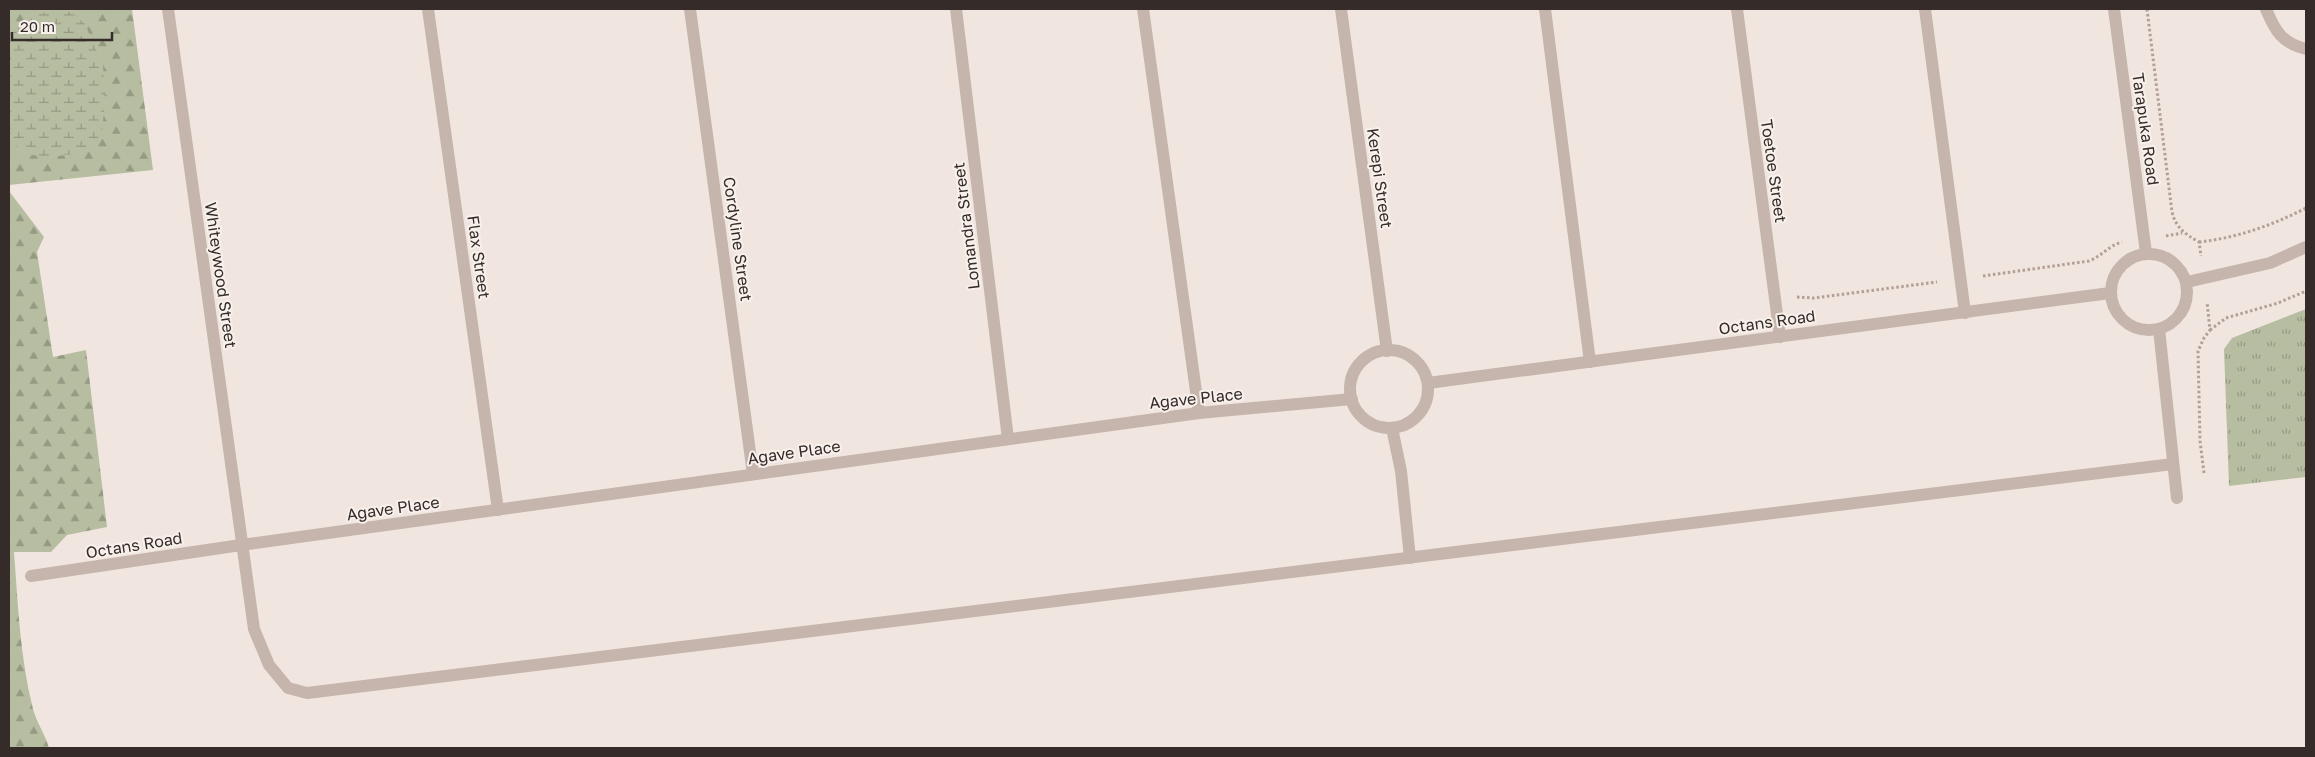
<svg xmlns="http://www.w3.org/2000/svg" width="2315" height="757" viewBox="0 0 2315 757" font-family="'Golos Text',sans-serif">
<defs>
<pattern id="forest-firs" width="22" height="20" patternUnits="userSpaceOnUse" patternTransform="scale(1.25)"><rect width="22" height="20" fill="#b6bda0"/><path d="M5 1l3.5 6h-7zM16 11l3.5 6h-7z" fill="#959a83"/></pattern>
<pattern id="wetland-marsh" width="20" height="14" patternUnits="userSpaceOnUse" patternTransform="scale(1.25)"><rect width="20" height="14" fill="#b6bda0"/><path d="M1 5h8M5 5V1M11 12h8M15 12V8" fill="none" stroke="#959a83"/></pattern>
<pattern id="park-tufts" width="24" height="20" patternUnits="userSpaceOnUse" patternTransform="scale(1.25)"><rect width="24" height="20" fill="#b6bda0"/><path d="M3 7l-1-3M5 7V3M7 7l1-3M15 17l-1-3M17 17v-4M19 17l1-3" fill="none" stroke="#959a83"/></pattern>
</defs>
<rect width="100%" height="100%" fill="#f0e6df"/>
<g fill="url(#forest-firs)">
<path d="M9,9H132L153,170L9,185Z"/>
<path d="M9,191L44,237L37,252L53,357L86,350L107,527L67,535L51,552H14C18,604 20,658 33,709C36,721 45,734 49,748H9Z"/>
</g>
<path fill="url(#wetland-marsh)" d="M47,12H72L85,24L103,65L105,103L102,130L95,143L74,154L50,157L32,155L14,144L10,127L9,39C16,22 28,16 47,12Z"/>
<path fill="url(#park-tufts)" d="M2306,309V477L2229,486L2224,349L2232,338Z"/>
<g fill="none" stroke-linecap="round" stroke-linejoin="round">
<g stroke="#b29f96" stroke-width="3" stroke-dasharray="2.5 2.5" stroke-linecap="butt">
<path d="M2147,9L2172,212C2176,228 2185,234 2199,242L2201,256"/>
<path d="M2166,236L2182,233"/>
<path d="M2199,242C2237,238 2273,225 2306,208"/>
<path d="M1983,276L2089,261C2102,256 2108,246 2122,242"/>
<path d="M1797,297L1814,298L1937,282"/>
<path d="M2210,330L2226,318L2278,303L2306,291"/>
<path d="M2204,473L2200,441L2198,351L2204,338L2210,330L2207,302"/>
</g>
<g stroke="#c6b5ac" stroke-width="12">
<path d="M168,9L254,629L269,665L288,688L307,693L2173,464"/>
<path d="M428,9L498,510"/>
<path d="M690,9L753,474"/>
<path d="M956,9L1008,439"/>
<path d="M1143,9L1199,413"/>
<path d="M1545,9L1590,362"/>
<path d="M1737,9L1780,337"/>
<path d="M1925,9L1965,313"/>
<path d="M2266,9C2275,31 2282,43 2306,49"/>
<path d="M31,576L241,545L1199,413L1352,399"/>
</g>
<g stroke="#c6b5ac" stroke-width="12">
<path d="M1341,9L1387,351"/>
<path d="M2114,9L2146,253"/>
<circle cx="2149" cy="292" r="38"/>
<path d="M2187,282L2270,263L2306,247"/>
<path d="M2159,329L2177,498"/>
<circle cx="1389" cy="389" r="39"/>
<path d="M1428,383L2110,293"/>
<path d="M1392,428L1401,471L1410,558"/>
</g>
</g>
<g text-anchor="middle" stroke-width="4" stroke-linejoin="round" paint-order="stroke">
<g font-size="16" fill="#352c2a" stroke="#f8f0eb">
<text transform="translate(2146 129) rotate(82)" y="6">Tarapuka Road</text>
<text transform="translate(1774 171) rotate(82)" y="6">Toetoe Street</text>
<text transform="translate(1380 178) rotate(82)" y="6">Kerepi Street</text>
<text transform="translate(966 226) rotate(-97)" y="6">Lomandra Street</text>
<text transform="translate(738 239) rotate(82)" y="6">Cordyline Street</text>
<text transform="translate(479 257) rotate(82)" y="6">Flax Street</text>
<text transform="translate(221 275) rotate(82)" y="6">Whiteywood Street</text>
<text transform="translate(1767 322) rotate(-8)" y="6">Octans Road</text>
<text transform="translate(1196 398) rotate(-6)" y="6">Agave Place</text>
<text transform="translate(794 452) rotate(-8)" y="6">Agave Place</text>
<text transform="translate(393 508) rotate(-8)" y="6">Agave Place</text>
<text transform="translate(134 545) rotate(-9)" y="6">Octans Road</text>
</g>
</g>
<rect width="2315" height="757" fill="none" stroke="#352c2a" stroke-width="20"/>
<path d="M12 32v8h100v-8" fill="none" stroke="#352c2a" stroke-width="2.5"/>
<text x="20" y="32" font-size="15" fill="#352c2a" stroke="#f8f0eb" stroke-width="4" paint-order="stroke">20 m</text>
</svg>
